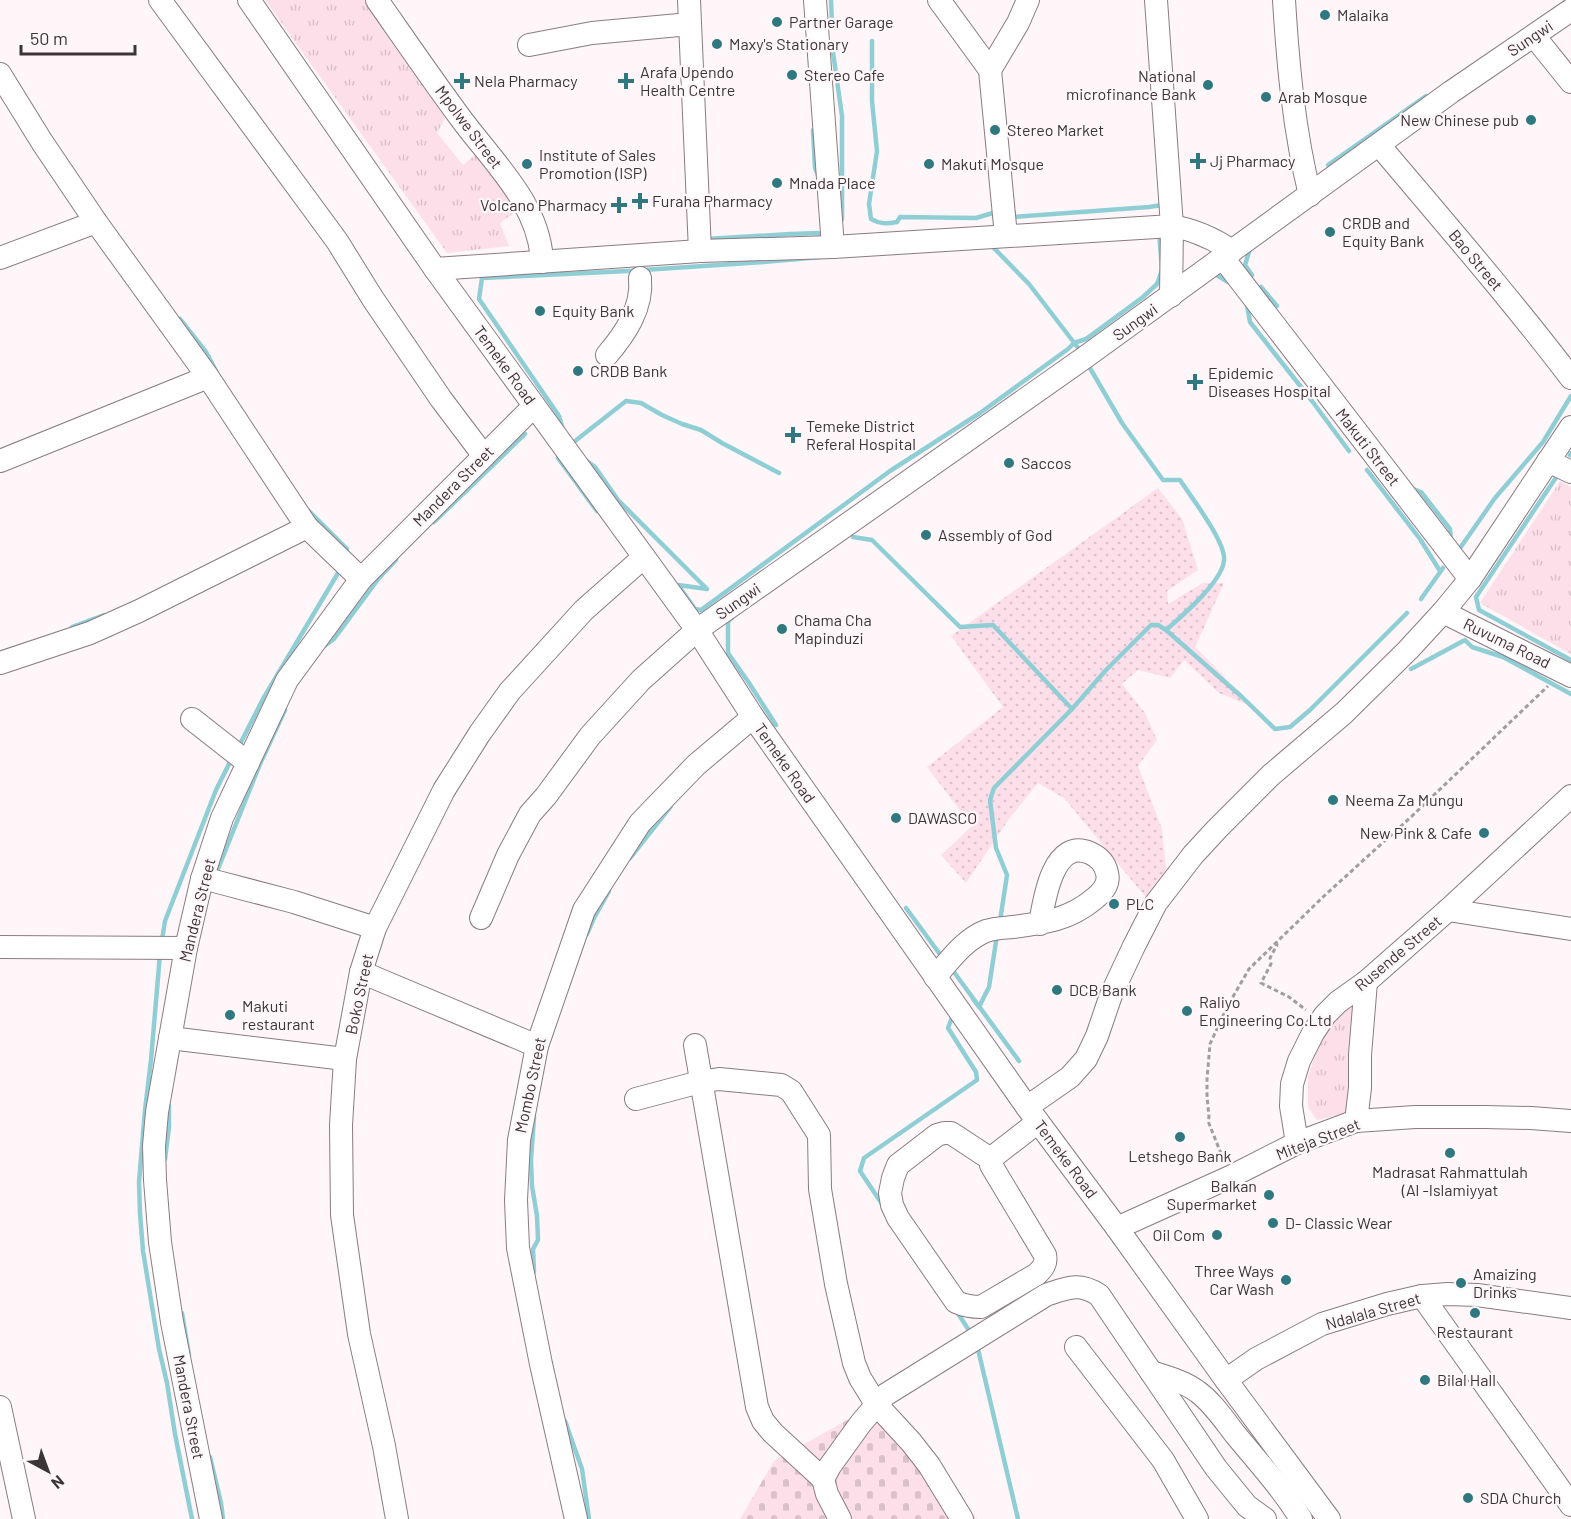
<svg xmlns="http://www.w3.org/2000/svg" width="1571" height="1519" viewBox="0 0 1571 1519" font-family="Barlow,sans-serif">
<defs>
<pattern id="grass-dots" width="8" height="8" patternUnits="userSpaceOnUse" patternTransform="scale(1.5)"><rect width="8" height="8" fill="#fddfea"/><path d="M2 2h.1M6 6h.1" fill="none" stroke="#dac0c9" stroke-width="1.8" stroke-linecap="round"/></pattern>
<pattern id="cemetery-stones" width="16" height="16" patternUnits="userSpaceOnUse" patternTransform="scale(1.5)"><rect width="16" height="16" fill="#fddfea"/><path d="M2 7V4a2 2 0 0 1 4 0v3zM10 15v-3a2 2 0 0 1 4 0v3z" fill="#dac0c9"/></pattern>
<pattern id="park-tufts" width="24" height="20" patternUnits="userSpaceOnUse" patternTransform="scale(1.5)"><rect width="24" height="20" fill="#fddfea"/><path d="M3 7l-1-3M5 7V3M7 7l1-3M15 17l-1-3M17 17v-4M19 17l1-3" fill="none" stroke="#dac0c9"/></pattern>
</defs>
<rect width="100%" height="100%" fill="#fef6f9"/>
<path fill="url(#grass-dots)" d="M1158,488L1182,519L1198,570L1167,591L1168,604L1203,583H1224L1195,647L1223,675L1246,704L1219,693L1184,660L1170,678L1138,670L1122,684L1145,713L1157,740L1138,766L1162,829L1167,879L1148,900L1064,798L1038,783L1009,819L966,883L941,855L972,826L927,767L1003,707L951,636Z"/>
<path fill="url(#cemetery-stones)" d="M881,1401L924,1446L977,1519H740L774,1461Z"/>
<g fill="url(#park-tufts)">
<path d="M265,0H368L449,111L437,133L463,165L476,154L522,207L500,223L509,246L447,253Z"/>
<path d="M1560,481L1571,487V654L1480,603Z"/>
<path d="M1345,1002L1358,1004L1352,1112L1317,1120L1308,1107V1076L1322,1036Z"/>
</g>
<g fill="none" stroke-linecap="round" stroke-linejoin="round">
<g stroke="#90ced6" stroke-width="4.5">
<path d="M831,0L832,26"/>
<path d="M872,41V101L877,151L869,204L871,219C880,224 886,224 897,222L900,217L976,218L996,212"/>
<path d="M832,45L842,116V219"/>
<path d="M813,130L815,168L818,175"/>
<path d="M1328,165L1426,96"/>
<path d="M1014,213V217L1149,207L1162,205L1161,203"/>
<path d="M1159,231L1162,270L1157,284L1143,297L1086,339L1074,343L1068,349L980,413L890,471L701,610L695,609L678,585L707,589L618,500L595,467L568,447L559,416L479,299L482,278L628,271L764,262L979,243H990Z"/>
<path d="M706,239L791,234L818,233L826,236"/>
<path d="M991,245L1029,284L1082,353"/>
<path d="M1249,252L1245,265L1252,275"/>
<path d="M1213,275L1215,274L1228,282"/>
<path d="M1261,287L1277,306"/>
<path d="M1247,305L1250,322L1312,401L1349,451"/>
<path d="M180,319L206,352L215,369"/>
<path d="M1087,363L1122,423L1163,480H1180C1191,497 1226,542 1224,560C1223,581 1182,616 1166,630"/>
<path d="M570,445L626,401L641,403L662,415L682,424L701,430L722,443L779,473"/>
<path d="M1570,455L1571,453"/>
<path d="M558,458L597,511"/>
<path d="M1367,470L1420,539L1440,571"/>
<path d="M1559,473L1476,597L1479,610L1571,660"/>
<path d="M1411,488L1421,492L1450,529L1451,541"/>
<path d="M309,511L347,549L346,555"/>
<path d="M434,522L525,434"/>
<path d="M853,537L872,540L960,627L993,625L1072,709"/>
<path d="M1458,551L1495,498L1543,442L1571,396"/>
<path d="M1421,599L1443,568"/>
<path d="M732,618L728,621V653L749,683L776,725"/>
<path d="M72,627L104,615"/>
<path d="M323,647L334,639L379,578L396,560"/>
<path d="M1411,669L1465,640L1472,647L1503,657L1571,694"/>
<path d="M238,748L263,699L341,568"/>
<path d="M630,858L671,806"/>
<path d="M216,874L260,764L285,710"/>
<path d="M906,908L942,957"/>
<path d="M1000,921L1007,875L996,848L990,800L994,788L1072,709L1106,670L1151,625H1158L1166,630L1242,697L1275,729L1290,727L1310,710L1407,613"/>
<path d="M587,934L593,920L609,891"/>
<path d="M162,940L165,921L216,790L232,758"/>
<path d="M160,954L151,1060L145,1110L139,1182L140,1213L143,1251L159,1349L167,1383L175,1434L192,1519"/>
<path d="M951,968L1019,1061"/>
<path d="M973,999L979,1007L989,987L997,935"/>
<path d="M165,1159L169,1127V1105"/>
<path d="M882,1204L860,1171L864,1158L977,1080L976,1072L948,1028L953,1015"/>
<path d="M534,1272L533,1249L538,1240L537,1216L532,1186L531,1160L534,1117"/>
<path d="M957,1312L972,1335"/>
<path d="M182,1313L189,1355"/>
<path d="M977,1345L1018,1519"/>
<path d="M565,1421L582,1469L589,1519"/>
<path d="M210,1457L221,1503L223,1519"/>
</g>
<defs>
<g id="minor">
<path d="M160,0L337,241L373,299L441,399L484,456"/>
<path d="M249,0L435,269L697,630L753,717L1027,1107L1117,1228L1226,1380L1329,1519"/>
<path d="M377,0C405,40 433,81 462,120C494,163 540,205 542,262"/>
<path d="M689,0L700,251"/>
<path d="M815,0L833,247"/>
<path d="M939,0L990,70L1006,236"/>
<path d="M1156,0L1172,226L1171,296"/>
<path d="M1284,0C1288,65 1294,131 1310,195"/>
<path d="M1534,36L1571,82"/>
<path d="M529,45L592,33L690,24"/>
<path d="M990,70L1018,23L1028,0"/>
<path d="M0,74L42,142L96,222L208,377L307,527L361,579"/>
<path d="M1379,145C1444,222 1510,298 1571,378"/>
<path d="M0,258L96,222"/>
<path d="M1223,258L1470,579"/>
<path d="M435,269L700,251L833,247L1172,226C1195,230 1213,238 1232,251"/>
<path d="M607,355C625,334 643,308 640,278"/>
<path d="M0,461L208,377"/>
<path d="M1548,461L1571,472"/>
<path d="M1443,612L1571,676"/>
<path d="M0,663L90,633L139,611L307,527"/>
<path d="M192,719L248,763"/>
<path d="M202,879L214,881L294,902L375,928"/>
<path d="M1448,910L1571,929"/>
<path d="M481,918L508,855L530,814L546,796L590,736L641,680L697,630L1084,358L1451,92L1571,10"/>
<path d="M0,947L186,948"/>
<path d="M361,972L537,1046"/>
<path d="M935,977C950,960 965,939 986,931C995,928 1004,928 1013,927C1044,923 1069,920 1094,899C1103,892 1110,884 1107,873C1105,863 1099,857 1090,853C1053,837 1044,900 1040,924"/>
<path d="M170,1038L345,1059"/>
<path d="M695,1045L757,1407L763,1421L773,1433L823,1479"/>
<path d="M636,1099L700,1082L719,1079L781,1085L791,1091L819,1135L820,1189L836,1284L854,1363L860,1378L876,1404L911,1442L929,1465L962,1519"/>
<path d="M1027,1107L1070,1077L1086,1059L1097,1036L1111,995L1134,946L1156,903L1193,855L1217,829L1271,775L1344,713L1408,650L1443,612L1470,579L1571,427"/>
<path d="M1356,1121L1360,1088V1055L1366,982"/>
<path d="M1297,1143L1291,1106L1292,1084L1299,1061L1313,1033L1325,1015L1338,1002L1366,982L1448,910L1571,796"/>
<path d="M992,1160L951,1133H944L937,1135L898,1165L893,1178L890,1193L892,1205L898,1218L956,1302C965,1306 972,1307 981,1307L1037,1274C1043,1268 1047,1263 1045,1255L991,1165L994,1156L1038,1122"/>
<path d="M1117,1228L1230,1177L1297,1143L1356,1121L1415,1117H1485L1531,1118L1571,1121"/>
<path d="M1422,1296L1571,1505"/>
<path d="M1076,1347L1163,1460L1197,1519"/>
<path d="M1151,1372C1167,1377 1185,1382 1198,1392C1213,1403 1224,1420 1235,1434C1258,1462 1282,1488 1301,1519"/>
<path d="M1226,1380L1256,1359L1322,1324L1387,1304L1422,1296L1448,1294L1477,1295L1571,1308"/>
<path d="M0,1407L24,1519"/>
<path d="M211,1519L172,1322L160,1242L155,1180L154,1146L157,1112L186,948L202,879L222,818L287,680L361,579L534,406"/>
<path d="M397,1519L384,1446L359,1334L342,1215L341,1125L345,1059L361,972L375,928L444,790L480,733L510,691L584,610L644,557"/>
<path d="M576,1519L541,1364L518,1248L516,1200L519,1140L537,1046L584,910L640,823L696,765L753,717"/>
<path d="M840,1519L827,1494L823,1479L830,1466L861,1423L885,1395L1046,1295C1067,1288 1079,1282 1099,1295L1216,1468L1247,1506L1265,1519"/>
</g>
</defs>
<use href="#minor" stroke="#8b7b81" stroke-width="24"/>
<g stroke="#a49c9f" stroke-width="3" stroke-dasharray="4.5 3" stroke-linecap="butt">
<path d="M1276,942L1277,945L1270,958L1271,964L1261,983L1289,997L1306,1010"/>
<path d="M1224,1161L1208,1121L1209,1117L1207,1096V1079L1210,1044L1227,1007L1249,969L1323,897L1412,816L1548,686"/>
</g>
<use href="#minor" stroke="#fff" stroke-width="22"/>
</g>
<g fill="#307880" stroke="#fef6f9" stroke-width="2">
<circle cx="1325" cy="15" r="6"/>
<circle cx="777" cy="22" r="6"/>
<circle cx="717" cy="44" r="6"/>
<circle cx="792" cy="75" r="6"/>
<path d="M459 72h6v6h6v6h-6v6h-6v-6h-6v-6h6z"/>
<path d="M623 72h6v6h6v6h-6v6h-6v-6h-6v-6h6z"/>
<circle cx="1208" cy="85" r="6"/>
<circle cx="1266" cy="97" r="6"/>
<circle cx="1531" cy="120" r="6"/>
<circle cx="995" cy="130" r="6"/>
<path d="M1195 152h6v6h6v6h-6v6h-6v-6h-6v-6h6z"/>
<circle cx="527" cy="164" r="6"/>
<circle cx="929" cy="164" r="6"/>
<circle cx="777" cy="183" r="6"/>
<path d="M637 192h6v6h6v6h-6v6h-6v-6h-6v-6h6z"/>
<path d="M616 196h6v6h6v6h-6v6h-6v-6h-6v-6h6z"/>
<circle cx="1330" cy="232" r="6"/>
<circle cx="540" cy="311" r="6"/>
<circle cx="578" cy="371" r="6"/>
<path d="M1192 373h6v6h6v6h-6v6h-6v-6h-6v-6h6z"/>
<path d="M790 426h6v6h6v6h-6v6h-6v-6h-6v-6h6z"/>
<circle cx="1009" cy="463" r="6"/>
<circle cx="926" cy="535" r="6"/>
<circle cx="782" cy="629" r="6"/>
<circle cx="1333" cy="800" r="6"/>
<circle cx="896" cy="818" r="6"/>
<circle cx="1484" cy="833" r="6"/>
<circle cx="1114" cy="904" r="6"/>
<circle cx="1057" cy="990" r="6"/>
<circle cx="1187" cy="1011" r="6"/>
<circle cx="230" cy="1015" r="6"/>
<circle cx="1180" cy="1137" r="6"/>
<circle cx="1450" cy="1153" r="6"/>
<circle cx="1269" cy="1195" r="6"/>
<circle cx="1273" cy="1223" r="6"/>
<circle cx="1217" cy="1235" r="6"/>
<circle cx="1286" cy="1280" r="6"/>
<circle cx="1461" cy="1283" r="6"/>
<circle cx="1475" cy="1313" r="6"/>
<circle cx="1425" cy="1380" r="6"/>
<circle cx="1468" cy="1498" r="6"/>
</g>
<g text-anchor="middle" stroke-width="4.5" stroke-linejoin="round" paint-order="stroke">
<g font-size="16" fill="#3c3538" stroke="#fef6f9" text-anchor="start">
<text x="1337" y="21">Malaika</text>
<text x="789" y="28">Partner Garage</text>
<text x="729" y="50">Maxy's Stationary</text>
<text x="640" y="78">Arafa Upendo<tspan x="640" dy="18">Health Centre</tspan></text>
<text x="804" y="81">Stereo Cafe</text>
<text x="1196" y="82" text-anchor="end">National<tspan x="1196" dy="18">microfinance Bank</tspan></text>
<text x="474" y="87">Nela Pharmacy</text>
<text x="1278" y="103">Arab Mosque</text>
<text x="1519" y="126" text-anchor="end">New Chinese pub</text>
<text x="1007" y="136">Stereo Market</text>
<text x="539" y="161">Institute of Sales<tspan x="539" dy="18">Promotion (ISP)</tspan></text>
<text x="1210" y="167">Jj Pharmacy</text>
<text x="941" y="170">Makuti Mosque</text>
<text x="789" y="189">Mnada Place</text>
<text x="652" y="207">Furaha Pharmacy</text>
<text x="607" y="211" text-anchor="end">Volcano Pharmacy</text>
<text x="1342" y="229">CRDB and<tspan x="1342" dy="18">Equity Bank</tspan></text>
<text x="552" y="317">Equity Bank</text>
<text x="590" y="377">CRDB Bank</text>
<text x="1208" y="379">Epidemic<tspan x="1208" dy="18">Diseases Hospital</tspan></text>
<text x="806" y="432">Temeke District<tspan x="806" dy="18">Referal Hospital</tspan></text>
<text x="1021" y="469">Saccos</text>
<text x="938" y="541">Assembly of God</text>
<text x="794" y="626">Chama Cha<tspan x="794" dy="18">Mapinduzi</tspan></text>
<text x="1345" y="806">Neema Za Mungu</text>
<text x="908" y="824">DAWASCO</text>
<text x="1472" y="839" text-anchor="end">New Pink &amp; Cafe</text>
<text x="1126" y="910">PLC</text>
<text x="1069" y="996">DCB Bank</text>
<text x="1199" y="1008">Raliyo<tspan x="1199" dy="18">Engineering Co.Ltd</tspan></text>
<text x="242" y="1012">Makuti<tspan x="242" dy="18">restaurant</tspan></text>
<text x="1180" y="1162" text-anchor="middle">Letshego Bank</text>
<text x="1450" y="1178" text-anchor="middle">Madrasat Rahmattulah<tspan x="1450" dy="18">(Al -Islamiyyat</tspan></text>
<text x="1257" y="1192" text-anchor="end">Balkan<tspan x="1257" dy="18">Supermarket</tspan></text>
<text x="1285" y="1229">D- Classic Wear</text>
<text x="1205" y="1241" text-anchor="end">Oil Com</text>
<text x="1274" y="1277" text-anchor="end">Three Ways<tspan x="1274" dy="18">Car Wash</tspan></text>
<text x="1473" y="1280">Amaizing<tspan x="1473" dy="18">Drinks</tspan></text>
<text x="1475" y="1338" text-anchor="middle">Restaurant</text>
<text x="1437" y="1386">Bilal Hall</text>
<text x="1480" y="1504">SDA Church</text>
</g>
<g font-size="16" fill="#3c3538" stroke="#fef6f9">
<text transform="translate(1530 38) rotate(-34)" y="6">Sungwi</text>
<text transform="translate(469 127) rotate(53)" y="6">Mpolwe Street</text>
<text transform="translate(1476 260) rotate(50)" y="6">Bao Street</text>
<text transform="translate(1135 322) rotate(-36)" y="6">Sungwi</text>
<text transform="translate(505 365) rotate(54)" y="6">Temeke Road</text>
<text transform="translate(1368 447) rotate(52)" y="6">Makuti Street</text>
<text transform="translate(453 486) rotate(-45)" y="6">Mandera Street</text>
<text transform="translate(738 601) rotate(-35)" y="6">Sungwi</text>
<text transform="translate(1507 643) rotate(26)" y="6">Ruvuma Road</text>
<text transform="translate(785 763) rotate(55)" y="6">Temeke Road</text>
<text transform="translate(197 910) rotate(-76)" y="6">Mandera Street</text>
<text transform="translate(1398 953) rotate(-40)" y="6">Rusende Street</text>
<text transform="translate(359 994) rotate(-78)" y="6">Boko Street</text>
<text transform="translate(530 1085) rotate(-78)" y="6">Mombo Street</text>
<text transform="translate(1318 1139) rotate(-21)" y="6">Miteja Street</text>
<text transform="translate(1066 1159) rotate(53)" y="6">Temeke Road</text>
<text transform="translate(1373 1311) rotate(-16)" y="6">Ndalala Street</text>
<text transform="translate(189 1407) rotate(79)" y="6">Mandera Street</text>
</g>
</g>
<g transform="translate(48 1471) rotate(139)" stroke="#fef6f9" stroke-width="4.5" paint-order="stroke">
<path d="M0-4.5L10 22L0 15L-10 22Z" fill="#3c3538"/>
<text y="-9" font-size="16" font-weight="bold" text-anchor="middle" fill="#3c3538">N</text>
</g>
<path d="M21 45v9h114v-9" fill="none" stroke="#3c3538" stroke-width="3"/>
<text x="30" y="45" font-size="18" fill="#3c3538" stroke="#fef6f9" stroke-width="4.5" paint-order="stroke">50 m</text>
</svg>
